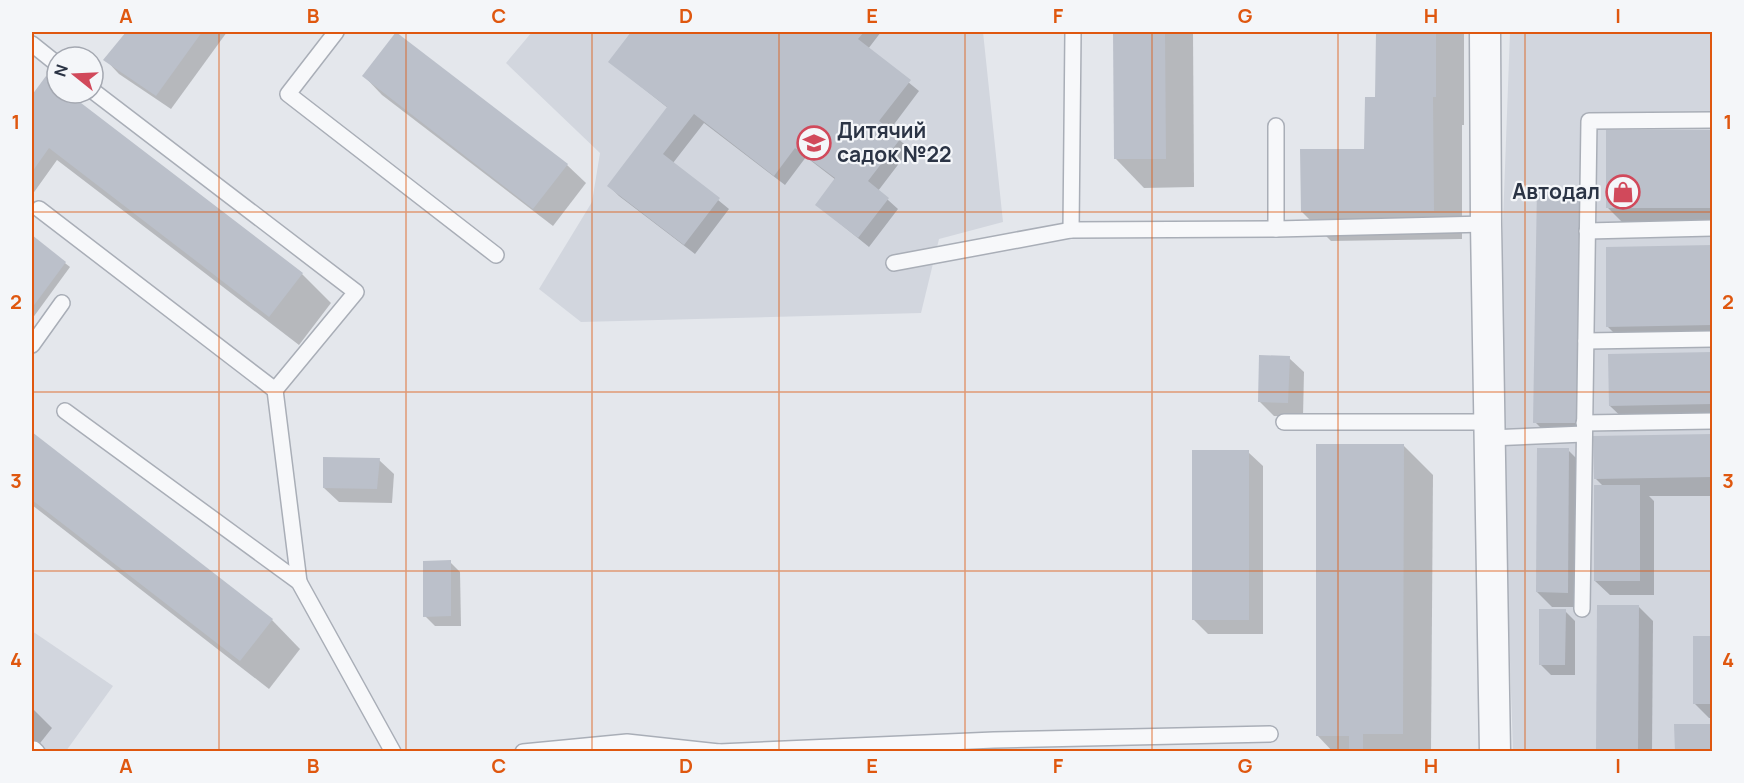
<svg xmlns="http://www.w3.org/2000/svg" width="1744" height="783" viewBox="0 0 1744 783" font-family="Manrope,sans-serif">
<rect width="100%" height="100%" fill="#e4e7ec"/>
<g fill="#d2d6de">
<path d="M532,32H983L1003,222L939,239L921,313L581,322L539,289L592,202L600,153L506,63Z"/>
<path d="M1510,32H1712V751H1513L1499,330Z"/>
<path d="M32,631L113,686L66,751H32Z"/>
</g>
<g fill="#0003">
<path d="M128,32H227L171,109L119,74L105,59Z"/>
<path d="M633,32H881L868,49L919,91L889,131L910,149L878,191L898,209L869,247L817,205L836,180L806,157L785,185L704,123L673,163L729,209L695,254L619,196L609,186L668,108L610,62Z"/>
<path d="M1115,32H1193L1194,187L1144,188L1116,159Z"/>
<path d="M1377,32H1464V125H1462V239L1331,241L1302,212L1366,151L1377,98Z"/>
<path d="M364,76L567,165L586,183L553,226L382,95Z"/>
<path d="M46,78L57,87V93H65L302,274L331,303L299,345L57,160L32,195V98Z"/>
<path d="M1607,131H1712V226H1626L1607,207Z"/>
<path d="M1581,191L1595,205L1591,437H1550L1535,422Z"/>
<path d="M32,237L70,267L32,319Z"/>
<path d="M1712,247V344L1626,345L1607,326V248Z"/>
<path d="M1712,353V422L1629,424L1610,406L1609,356Z"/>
<path d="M1289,358L1304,372L1303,417L1274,416L1259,401Z"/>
<path d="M32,434L272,620L300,649L269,689L32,505Z"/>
<path d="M1712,436V496H1649L1654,501V595H1610L1595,581L1603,486L1595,478V437Z"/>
<path d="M1404,446L1433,475L1431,752H1333L1317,735Z"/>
<path d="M1568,450L1583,465L1582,607H1552L1537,592Z"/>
<path d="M1248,452L1263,466V634H1208L1193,619Z"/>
<path d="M379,460L394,474L392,503L339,502L324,488Z"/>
<path d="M450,562L460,572L461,626H435L425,616Z"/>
<path d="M1638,606L1653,621L1652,752H1598Z"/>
<path d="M1565,611L1575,621V675H1551L1541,665Z"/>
<path d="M1695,637H1712V718H1709L1695,704Z"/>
<path d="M32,708L52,728L33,752H32Z"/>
</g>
<g fill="#bbc0ca">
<path d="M126,32H202L156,96L103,60Z"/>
<path d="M396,32L568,164L533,209L362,76Z"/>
<path d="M631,32H864L858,39L911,80L879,121L901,138L868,181L889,198L858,238L815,205L835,178L795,148L774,176L694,114L663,154L720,198L684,245L607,186L667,107L608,62Z"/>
<path d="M1113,32H1165L1166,159H1114Z"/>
<path d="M1376,32H1436V97H1433L1434,211L1301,212L1300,149H1364L1365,97H1375Z"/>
<path d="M46,76L57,85V93H68L303,273L269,317L49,148L32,172V95Z"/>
<rect x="1606" y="130" width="106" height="78"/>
<path d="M1537,188L1581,189L1577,423H1533Z"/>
<path d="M32,235L66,262L32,308Z"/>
<path d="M1712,245V325L1606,327V247Z"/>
<path d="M1712,352V404L1609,406L1608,354Z"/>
<path d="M1259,355L1290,356L1288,403L1258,402Z"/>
<path d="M32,432L273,619L240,661L32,500Z"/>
<path d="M1712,434V477L1594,479L1593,436Z"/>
<path d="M1316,444H1404L1403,734H1363V752H1349V736H1316Z"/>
<path d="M1537,448H1569L1568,593L1536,592Z"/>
<rect x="1192" y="450" width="57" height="170"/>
<path d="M323,457L380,458L377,489L323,488Z"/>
<rect x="1594" y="485" width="46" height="96"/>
<path d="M451,560V616L423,617V561Z"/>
<path d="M1597,605H1639L1638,752H1596Z"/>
<path d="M1539,609H1566L1565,665H1539Z"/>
<rect x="1693" y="636" width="19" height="68"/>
<path d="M1674,724H1712V752H1675Z"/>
</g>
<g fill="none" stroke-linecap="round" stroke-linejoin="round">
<defs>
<g id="lane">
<path d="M336,32L288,94L496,255"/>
<path d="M1073,32L1071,230L1276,229L1486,224"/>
<path d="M32,44L57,64"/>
<path d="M93,91L356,292L275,390"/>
<path d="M1276,126V229"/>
<path d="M39,209L275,390L299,582"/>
<path d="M1587,231L1712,228"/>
<path d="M894,263L1071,230"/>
<path d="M1586,341L1712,339"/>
<path d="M32,345L62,303"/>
<path d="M65,411L299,582L393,752"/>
<path d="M1284,422H1489"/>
<path d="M1584,423L1712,421"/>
<path d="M1489,438L1584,434"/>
<path d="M1582,609L1589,121L1712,120"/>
<path d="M34,749L37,752"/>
<path d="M523,752L627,742L719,752"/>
<path d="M719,752L994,740L1270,734"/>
</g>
<path id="street" d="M1485,32L1486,224L1495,752"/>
</defs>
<use href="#lane" stroke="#a9aeb7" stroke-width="18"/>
<use href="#street" stroke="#a9aeb7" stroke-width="33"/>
<use href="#lane" stroke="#f7f8fa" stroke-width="15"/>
<use href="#street" stroke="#f7f8fa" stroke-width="30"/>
</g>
<path fill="none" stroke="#df570f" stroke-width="1.5" stroke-opacity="0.55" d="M219,32V752M406,32V752M592,32V752M779,32V752M965,32V752M1152,32V752M1338,32V752M1525,32V752M32,212H1712M32,392H1712M32,571H1712"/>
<defs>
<symbol id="school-ring" viewBox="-11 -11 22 22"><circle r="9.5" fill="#f4f6f9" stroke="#d1495b" stroke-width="1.5"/><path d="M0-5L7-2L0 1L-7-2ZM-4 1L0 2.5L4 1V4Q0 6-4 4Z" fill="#d1495b"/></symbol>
<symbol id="shop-ring" viewBox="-11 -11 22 22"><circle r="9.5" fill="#f4f6f9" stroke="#d1495b" stroke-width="1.5"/><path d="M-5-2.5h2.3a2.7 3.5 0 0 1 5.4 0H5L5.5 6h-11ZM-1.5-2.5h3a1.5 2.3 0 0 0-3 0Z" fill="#d1495b"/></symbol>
</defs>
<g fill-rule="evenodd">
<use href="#school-ring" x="795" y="124" width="38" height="38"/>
<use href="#shop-ring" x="1604" y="173" width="38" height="38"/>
</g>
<g text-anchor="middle" stroke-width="4.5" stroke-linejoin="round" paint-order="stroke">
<g font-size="21" font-weight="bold" fill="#2b3445" stroke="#f4f6f9" text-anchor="start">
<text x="837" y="138">Дитячий<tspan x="837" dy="24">садок №22</tspan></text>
<text x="1600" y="199" text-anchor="end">Автодал</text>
</g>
</g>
<rect width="1744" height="783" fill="none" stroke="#f4f6f9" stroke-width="66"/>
<g transform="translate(75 75) rotate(288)"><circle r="28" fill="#f4f6f9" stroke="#a4a8b1" stroke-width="1.5"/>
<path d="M0-4.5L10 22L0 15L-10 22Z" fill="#d1495b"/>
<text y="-9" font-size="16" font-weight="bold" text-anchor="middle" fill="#2b3445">N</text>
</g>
<rect x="33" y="33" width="1678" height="717" fill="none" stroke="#df570f" stroke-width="2"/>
<g font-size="20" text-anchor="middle" font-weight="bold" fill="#df570f">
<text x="126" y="23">A</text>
<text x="313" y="23">B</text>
<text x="499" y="23">C</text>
<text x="686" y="23">D</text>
<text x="872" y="23">E</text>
<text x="1058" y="23">F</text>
<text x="1245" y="23">G</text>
<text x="1431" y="23">H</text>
<text x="1618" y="23">I</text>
<text x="16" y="129">1</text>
<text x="1728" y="129">1</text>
<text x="16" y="309">2</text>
<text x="1728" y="309">2</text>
<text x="16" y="488">3</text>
<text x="1728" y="488">3</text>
<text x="16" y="667">4</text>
<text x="1728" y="667">4</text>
<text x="126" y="773">A</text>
<text x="313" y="773">B</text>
<text x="499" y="773">C</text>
<text x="686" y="773">D</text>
<text x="872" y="773">E</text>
<text x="1058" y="773">F</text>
<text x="1245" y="773">G</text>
<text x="1431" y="773">H</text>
<text x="1618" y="773">I</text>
</g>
</svg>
